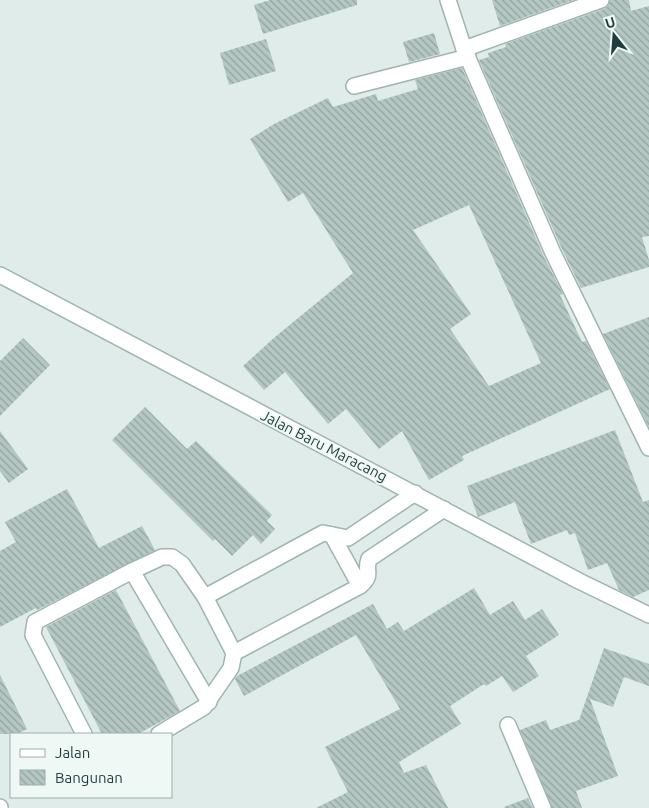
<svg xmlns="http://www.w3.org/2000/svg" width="649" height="808" viewBox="0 0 649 808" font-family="Ubuntu,sans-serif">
<defs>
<pattern id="building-back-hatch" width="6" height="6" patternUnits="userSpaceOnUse" patternTransform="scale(1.25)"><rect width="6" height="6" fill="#b4c7c3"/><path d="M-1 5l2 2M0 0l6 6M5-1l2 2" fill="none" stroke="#92a3a0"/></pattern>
</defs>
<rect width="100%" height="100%" fill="#dfece9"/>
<g fill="url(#building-back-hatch)" fill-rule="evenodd">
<path d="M270,0H357V5L263,34L254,5Z"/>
<path d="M492,0H573L500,26Z"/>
<path d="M610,0H629L631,11L649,6V236L642,237L649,260V267L581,288L562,249L479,60L489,57L488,53L506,47L505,44L604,9L608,6Z"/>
<path d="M434,33L440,54L409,62L403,42Z"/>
<path d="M266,39L276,71L229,85L220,53Z"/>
<path d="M462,68L544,257L563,294L560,295L582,342L586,341L610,389L462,456L464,460L429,480L402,431L379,449L346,409L328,424L285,372L264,390L243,366L275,337L353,273L303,193L288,202L250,139L274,124L328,98L333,107L376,94L378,101L418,89L415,80ZM469,205L541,363L489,386L450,329L471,314L413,230Z"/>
<path d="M649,317V427L603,334Z"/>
<path d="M23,338L50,365L0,416V361Z"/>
<path d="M145,407L187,449L196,441L272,515L267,521L275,529L261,544L253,535L232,556L215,539L213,541L112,440Z"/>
<path d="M615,430L643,502L649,500V590L633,597L619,590L607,563L588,570L575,533L569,535L567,530L531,544L515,502L478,517L467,486Z"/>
<path d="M0,431L28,469L9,483L0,471Z"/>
<path d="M67,489L99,548L142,526L155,550L37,610L36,608L0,627V551L16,542L5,522Z"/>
<path d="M474,588L490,615L513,601L525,620L542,609L559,635L526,656L539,676L513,692L502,676L486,686L484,684L450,706L461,724L399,762L404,773L426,765L448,808H316L348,792L325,747L400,709L356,635L244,696L235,679L237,676L373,604L387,629L398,622L404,631Z"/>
<path d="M116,590L180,711L138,734H102L46,627Z"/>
<path d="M604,648L649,664V686L624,677L613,707L590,699L618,776L576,791L582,808H552L520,730L546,720L550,730L579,720Z"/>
<path d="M0,675L27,729L17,734H0Z"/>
<path d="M528,798L533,808H505L504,807Z"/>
</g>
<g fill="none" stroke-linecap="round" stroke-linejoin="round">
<defs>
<g id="service">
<path d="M354,86L468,57"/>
<path d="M332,535L360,586"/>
<path d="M132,571L209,702"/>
<path d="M205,597L323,533L348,538L415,493"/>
<path d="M234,653L360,586C374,574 364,572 369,559L444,509"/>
<path d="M84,734L33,635L35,622L132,571L162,557H172L182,564L205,597L234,653L231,668L204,707L159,734"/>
</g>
<g id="minor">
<path d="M448,0L464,49L553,253L649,448"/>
<path d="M464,49L601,0"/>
<path d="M0,275L579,581L649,615"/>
<path d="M508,725L543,808"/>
<path d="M0,807V808"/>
</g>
</defs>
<use href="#service" stroke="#a1b4b2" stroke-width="18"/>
<use href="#minor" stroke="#a1b4b2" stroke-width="18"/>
<use href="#service" stroke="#fff" stroke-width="15"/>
<use href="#minor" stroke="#fff" stroke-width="15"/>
</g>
<g text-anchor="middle" stroke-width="4" stroke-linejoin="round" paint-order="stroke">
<g font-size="15" fill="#1e3e3d" stroke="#f0f8f6">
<text transform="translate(324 446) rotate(27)" y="5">Jalan Baru Maracang</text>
</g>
</g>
<rect x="10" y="733" width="162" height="65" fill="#f0f8f6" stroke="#9caeac"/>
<rect x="20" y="749" width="25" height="8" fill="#ffffff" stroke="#9caeac"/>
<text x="55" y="758" font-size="15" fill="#1e3e3d">Jalan</text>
<rect x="20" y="770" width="25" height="15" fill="url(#building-back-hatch)" stroke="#9caeac"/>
<text x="55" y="783" font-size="15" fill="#1e3e3d">Bangunan</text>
<g transform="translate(614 35) rotate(343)" stroke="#f0f8f6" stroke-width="4" paint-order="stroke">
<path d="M0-4L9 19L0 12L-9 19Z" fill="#1e3e3d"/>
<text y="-8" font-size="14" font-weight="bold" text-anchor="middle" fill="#1e3e3d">U</text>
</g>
</svg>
